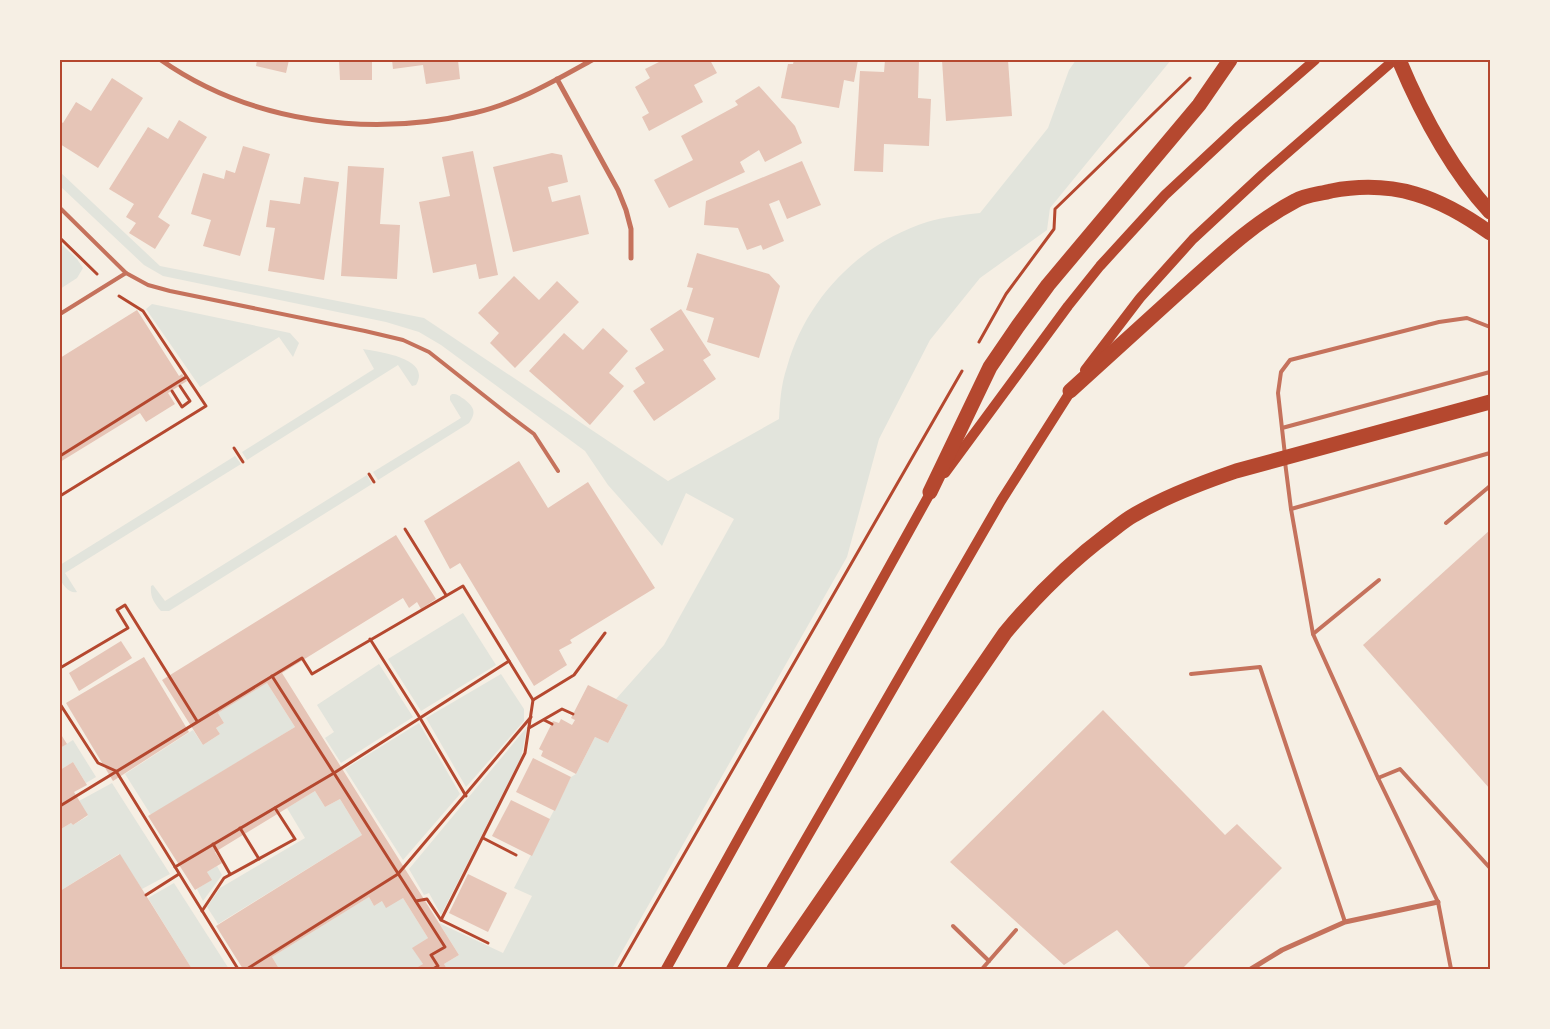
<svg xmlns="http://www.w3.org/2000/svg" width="1550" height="1029" viewBox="0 0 1550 1029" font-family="'Archivo Narrow',sans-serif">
<rect width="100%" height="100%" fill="#f6efe4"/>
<g fill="#e2e4dc">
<path d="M1076,60H1171L1050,208L1047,230L980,278L930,340L879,439L847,557L612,969H447L444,964L459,955L439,923L503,953L532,896L514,888L571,777L576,774L595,737L608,743L628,705L616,699L664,645L734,519L686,493L662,546L608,485L585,451L441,345L419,332L386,322L163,276L144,265L60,186V172L160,266L424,318L668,481L779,419C780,402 781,384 787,367C806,299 859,244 927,222C944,217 962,215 980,213L1048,128L1069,70Z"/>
<path d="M60,243L77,259L83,268L77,278L60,289Z"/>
<path d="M152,304L290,333L299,343L293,357L279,337L200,387L146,309Z"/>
<path d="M363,349C379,352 432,358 416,385L412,386L398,365L247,460L242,452L374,369Z"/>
<path d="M452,394C458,394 459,396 464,399C474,407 477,412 469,423L378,480L373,472L461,418L450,400V396Z"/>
<path d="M235,456L241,464L65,573L77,592C70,594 62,585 60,578C59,574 60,569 60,565Z"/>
<path d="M367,475L372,484L169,611H161C154,603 150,597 151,586L153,585L165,601Z"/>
<path d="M463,613L496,665L421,711L388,659Z"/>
<path d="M379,664L413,717L341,763L325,738L334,732L317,705Z"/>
<path d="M501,674L524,709V721L466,787L426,718Z"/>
<path d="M267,683L295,727L151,815L125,774L193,730L203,745L220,734L216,728L224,723L218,713Z"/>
<path d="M419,723L460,794L403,860L345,769Z"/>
<path d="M527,727L521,758L441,915L429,893L424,895L409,869Z"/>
<path d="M73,740L96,777L86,783L73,762L60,770V748Z"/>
<path d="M112,783L170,874L142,889L119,854L60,891V828L61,829L71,823L73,825L88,816L79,801Z"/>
<path d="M315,791L325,807L340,799L362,835L218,924L207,907L220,888L305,838L287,808Z"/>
<path d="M217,866L222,875L203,901L197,889L211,880L207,872Z"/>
<path d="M174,883L229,969H192L148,898Z"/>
<path d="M369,897L374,906L382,901L403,898L428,938L413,948L423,964L414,969H274L278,967L272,957Z"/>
</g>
<g fill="#e6c5b7">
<path d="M257,60H289L286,73L256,66Z"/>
<path d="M339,60H372V80H340Z"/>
<path d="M392,60H458L460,79L426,84L423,65L393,69Z"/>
<path d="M663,60H710L717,73L694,85L703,102L649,131L642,117L649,113L635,87L650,78L645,69Z"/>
<path d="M794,60H858L854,82L844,80L839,108L781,98L788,64H793Z"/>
<path d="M885,60H919L918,98L931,99L929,146L884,144L883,172L854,171L860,71L884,72Z"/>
<path d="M942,60H1008L1012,116L946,121Z"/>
<path d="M112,78L143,98L98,168L60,144V121L63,123L76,102L91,111Z"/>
<path d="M759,86L795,126L802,143L765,162L759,150L740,162L745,172L669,208L654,180L693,160L681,136L738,105L735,101Z"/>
<path d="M179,120L207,137L158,217L170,225L155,249L129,233L136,223L126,217L134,204L109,189L148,127L168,139Z"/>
<path d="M243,146L270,154L240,256L203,246L211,220L191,214L203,173L224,179L226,170L235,173Z"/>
<path d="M473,151L498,275L479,279L476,264L433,273L419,202L450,196L442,157Z"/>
<path d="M552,153L562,155L568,182L548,187L552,202L580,195L589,234L513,252L493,167Z"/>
<path d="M802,161L821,205L787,219L779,200L769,204L784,241L763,250L761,245L747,250L738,228L704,225L706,201Z"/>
<path d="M348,166L384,168L380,224L400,225L397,279L341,276Z"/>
<path d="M304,177L339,182L324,280L268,271L275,228L266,227L270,200L300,204Z"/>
<path d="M697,253L769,274L780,286L759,358L707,342L714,318L686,310L693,288L687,287Z"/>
<path d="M514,276L539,300L557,281L579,302L515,368L490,343L499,333L478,313Z"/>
<path d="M681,309L711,355L703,360L716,379L654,421L633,391L645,383L635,368L664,350L650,329Z"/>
<path d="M137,310L179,376L182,374L187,381L168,393L175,404L146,422L140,413L60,462V358Z"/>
<path d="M603,328L628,351L609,373L624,386L590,425L529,371L564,333L583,350Z"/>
<path d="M519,461L548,508L588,482L655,588L570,640L572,643L559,650L567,665L534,686L460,563L450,569L424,521Z"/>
<path d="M1490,530V789L1363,645Z"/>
<path d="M396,535L436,599L421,609L417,602L409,608L403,598L282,673L459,955L444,964L447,969H414L423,964L412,948L428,938L403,898L386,908L382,901L374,906L369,897L272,957L278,967L274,969H243L216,926L362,835L340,799L325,807L315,791L215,852L222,863L207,872L212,880L195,890L148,816L295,727L267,683L218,713L224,723L216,728L220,734L203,745L162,680Z"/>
<path d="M121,641L132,658L79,691L69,673Z"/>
<path d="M144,657L189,732L113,781L66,703Z"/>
<path d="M588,685L628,705L608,743L595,737L576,774L541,756L543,751L539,749L553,721L559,723L561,719L572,725L575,720L571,718Z"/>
<path d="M1103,710L1225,835L1237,824L1282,868L1182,969H1152L1117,930L1064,965L950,862Z"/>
<path d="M60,733L67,744L60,748Z"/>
<path d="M533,758L571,777L555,811L516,792Z"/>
<path d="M73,762L87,785L74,792L88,815L73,825L71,823L61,829L60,770Z"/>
<path d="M511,800L550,819L532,856L492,836Z"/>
<path d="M120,854L142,889L192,969H60V891Z"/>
<path d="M468,874L507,893L488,932L449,913Z"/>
</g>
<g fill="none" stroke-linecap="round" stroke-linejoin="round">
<g stroke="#b5482f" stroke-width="3">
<path d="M60,238L97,274"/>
<path d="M979,342L1006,294L1054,229L1055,209L1190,78"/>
<path d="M172,391L182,407L190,401L180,386"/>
<path d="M234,448L243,462"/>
<path d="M60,456L186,377"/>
<path d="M369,474L374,482"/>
<path d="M60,496L206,406L143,311L119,296"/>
<path d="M405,529L446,595"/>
<path d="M370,639L420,718L466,796"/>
<path d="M60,668L128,628L117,610L125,605L197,721"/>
<path d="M272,676L445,947L431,955L438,966L433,969"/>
<path d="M60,704L98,763L116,771L238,969"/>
<path d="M544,720L552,724"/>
<path d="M529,728L562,709L573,714"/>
<path d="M60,806L302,658L312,674L463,586L533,700L574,675L605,633"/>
<path d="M240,828L259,859"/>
<path d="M483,838L516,855"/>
<path d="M213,844L230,874"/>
<path d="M175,867L334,773L509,661"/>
<path d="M146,895L179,874"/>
<path d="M416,901L427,899L441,920L525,753L533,700"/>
<path d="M202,911L224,878L295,839L275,808"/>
<path d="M441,920L488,943"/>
<path d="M247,969L398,874L531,717"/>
<path d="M618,969L962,371"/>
</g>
<g stroke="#c5725c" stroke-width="4">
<path d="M60,208L126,273L148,285L170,291L365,331L403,340L429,352L510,416L534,434L558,471"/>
<path d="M60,314L126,273"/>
<path d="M1282,428L1490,372"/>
<path d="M1285,455L1278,393L1281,372L1290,360L1439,322L1467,318L1490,327"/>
<path d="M1285,462L1291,509"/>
<path d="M1446,523L1490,486"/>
<path d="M1313,634L1379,580"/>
<path d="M1191,674L1260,667L1345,922"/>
<path d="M1378,778L1400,769L1490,868"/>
<path d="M953,926L989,961"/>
<path d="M982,969L1016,930"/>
<path d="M1451,969L1438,902L1378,778L1313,634L1291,509L1490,453"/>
</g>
<g stroke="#c5725c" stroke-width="5">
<path d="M161,60C251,123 370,138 474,113C517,103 554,81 592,60"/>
<path d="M557,79L618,190L626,210L631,229V258"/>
<path d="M1251,969L1282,950L1345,922L1438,902"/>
</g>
<g stroke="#b5482f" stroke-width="10">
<path d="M1085,370L1140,298L1193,239L1263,174L1394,60"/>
<path d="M945,473L1068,306L1100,266L1165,195L1239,126L1315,60"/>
<path d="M666,969L933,488"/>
<path d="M731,969L1001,501L1074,386"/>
</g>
<g stroke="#b5482f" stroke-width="15">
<path d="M1399,60C1422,115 1450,168 1490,212"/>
<path d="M1070,391C1106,358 1143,325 1179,292C1216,259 1251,224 1295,201C1305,195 1320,194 1331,191C1394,179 1440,197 1490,233"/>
<path d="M930,492L990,367L1018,326L1048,285L1199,105L1230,60"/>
<path d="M774,969L1005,633C1036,596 1070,562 1109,533C1117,527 1125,520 1134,515C1166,496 1201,483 1236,471L1490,402"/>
</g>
</g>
<rect width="1550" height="1029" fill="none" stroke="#f6efe4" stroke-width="122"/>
<rect x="61" y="61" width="1428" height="907" fill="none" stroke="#b5482f" stroke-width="2"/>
</svg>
